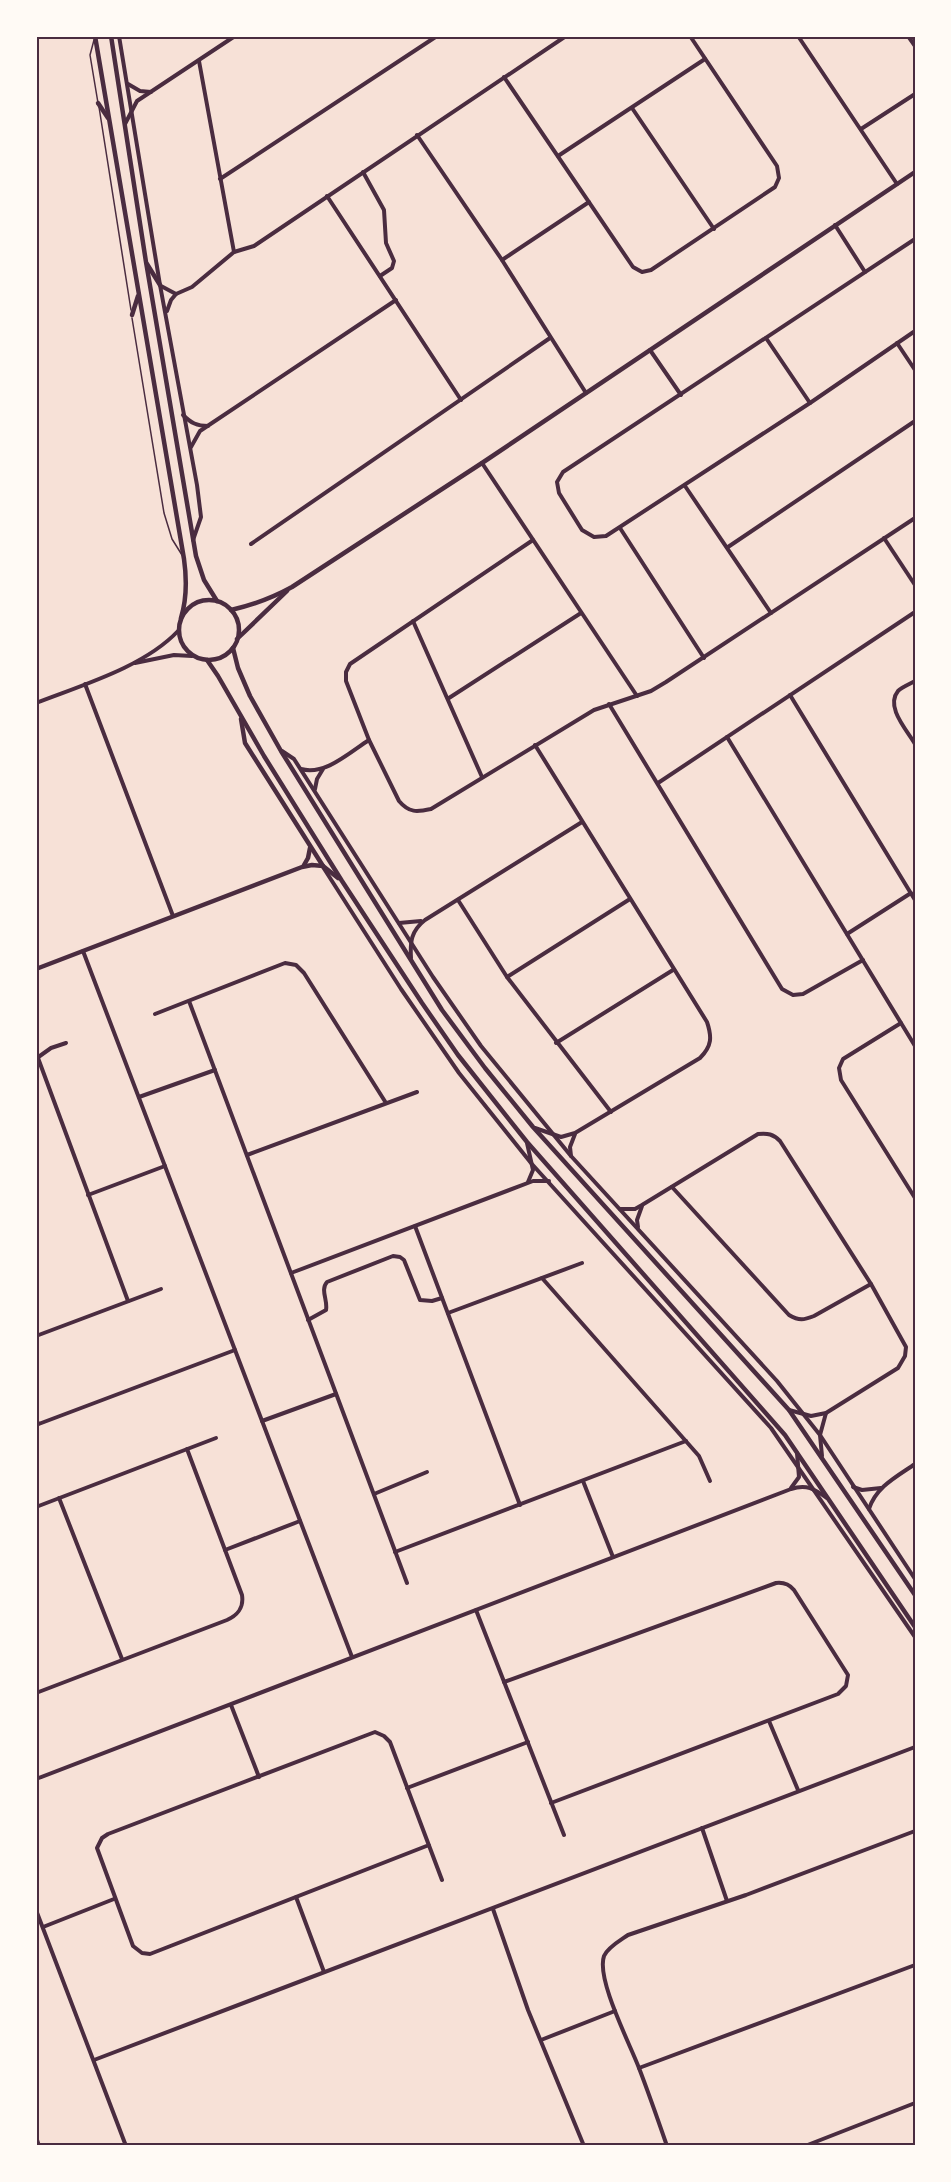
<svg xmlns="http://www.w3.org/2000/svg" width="951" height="2182" viewBox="0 0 951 2182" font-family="Overpass,sans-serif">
<rect width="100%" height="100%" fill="#f7e1d7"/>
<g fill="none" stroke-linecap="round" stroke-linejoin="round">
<g stroke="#4a2c40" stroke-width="1.5">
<path d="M94,40L90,55L98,103"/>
<path d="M99,107L131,310"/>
<path d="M132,318L164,513L172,539L182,555"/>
</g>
<g stroke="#4a2c40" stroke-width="4">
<path d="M119,36L160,285L197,485L201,517L193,540"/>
<path d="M798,36L897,184"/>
<path d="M908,36L915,46"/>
<path d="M199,61L234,252"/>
<path d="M504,77L633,267L642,272L651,270L775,187L779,178L777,166L690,36"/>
<path d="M128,84L140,91L151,92"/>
<path d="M632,108L714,229"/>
<path d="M125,124L137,101L235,36"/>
<path d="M861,129L915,94"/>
<path d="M417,135L502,260L586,393"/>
<path d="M558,156L705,59"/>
<path d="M363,172L384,210L386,243L394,261L392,268L380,276"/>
<path d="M220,179L437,36"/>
<path d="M327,196L461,400"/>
<path d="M835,225L865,272"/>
<path d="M915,239L563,472L557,482L559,493L582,530L594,537L606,536L810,403L915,331"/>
<path d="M502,260L589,202"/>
<path d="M161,286L176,294"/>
<path d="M167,311L171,300L176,294L192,287L234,252L254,246L566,36"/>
<path d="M766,338L810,403"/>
<path d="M897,343L915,370"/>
<path d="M650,350L681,395"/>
<path d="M183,415C191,423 197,426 208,426"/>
<path d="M191,447L200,431L396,300"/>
<path d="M482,463L637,696"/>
<path d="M685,486L771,613"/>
<path d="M620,528L704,658"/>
<path d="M884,538L915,585"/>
<path d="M533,540L350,664L346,672V681L369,740L399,801C409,813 417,812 431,809L594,710L651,691L666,682L915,518"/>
<path d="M251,544L550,338"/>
<path d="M728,547L915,421"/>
<path d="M413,621L482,777"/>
<path d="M135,663L174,655L192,656"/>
<path d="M915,681C910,684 902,687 898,691C885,707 907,730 915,744"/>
<path d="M85,684L173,916"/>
<path d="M790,695L915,900"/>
<path d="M449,698L581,613"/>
<path d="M36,703C82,685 144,667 178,631"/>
<path d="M609,704L782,989L793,995L803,994L863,960"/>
<path d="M727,737L915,1046"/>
<path d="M282,751L294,759L433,977L481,1046L571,1156L777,1381L820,1435L915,1579"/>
<path d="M301,769C325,776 350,752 369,740"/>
<path d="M658,783L915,612"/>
<path d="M315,789L317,779L323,769"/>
<path d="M323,867L401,989L459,1073L531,1163L771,1428L915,1637"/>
<path d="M458,900L507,977L611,1112"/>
<path d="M399,923L421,921"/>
<path d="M847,934L911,893"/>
<path d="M83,951L352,1657"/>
<path d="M411,958C410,942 411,931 425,920L582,822"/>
<path d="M507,977L630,899"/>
<path d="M189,1001L407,1583"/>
<path d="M155,1014L285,963L296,965L304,973L386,1103"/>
<path d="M901,1023L843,1059L839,1068L841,1080L915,1198"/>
<path d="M556,1043L673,970"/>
<path d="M37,1058L51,1048L66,1043"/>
<path d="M38,1058L128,1301"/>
<path d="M139,1097L215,1070"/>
<path d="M535,1128L561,1137L575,1133L700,1058C712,1046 712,1037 707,1022L535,745"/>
<path d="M527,1143L533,1170L528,1182"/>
<path d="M247,1155L417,1092"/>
<path d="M571,1156L570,1147L575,1134"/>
<path d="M672,1187L789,1315C799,1321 804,1320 814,1316L871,1284"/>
<path d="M88,1195L165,1166"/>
<path d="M620,1209H635L642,1205L758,1134C768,1133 773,1134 780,1141L871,1284L906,1347L905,1356L898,1368L826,1413L811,1416L789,1410"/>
<path d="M415,1226L520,1505"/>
<path d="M638,1227L637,1220L642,1206"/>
<path d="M291,1273L533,1181H549"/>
<path d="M542,1278L699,1456L710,1481"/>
<path d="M448,1313L582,1263"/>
<path d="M308,1320L326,1310C328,1300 320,1290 327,1282L393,1256L400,1257L404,1260L420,1300L432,1301L442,1298"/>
<path d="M36,1336L161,1289"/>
<path d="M36,1418L38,1424"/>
<path d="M262,1421L336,1394"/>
<path d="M36,1425L235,1350"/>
<path d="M822,1456L820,1435L826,1413"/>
<path d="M583,1481L613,1557"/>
<path d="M853,1487L862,1490L881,1488"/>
<path d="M791,1488L799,1477L797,1453"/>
<path d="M374,1494L427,1472"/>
<path d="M59,1498L122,1659"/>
<path d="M36,1507L216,1438"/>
<path d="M869,1509C876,1487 896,1477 915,1464"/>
<path d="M225,1550L300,1521"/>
<path d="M395,1552L686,1441"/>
<path d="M476,1610L564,1835"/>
<path d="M504,1682L776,1583C784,1582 789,1584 794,1590L848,1675L846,1686L838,1694L551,1803"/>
<path d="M36,1693L227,1620C238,1615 244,1608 242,1595L187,1449"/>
<path d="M231,1705L259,1777"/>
<path d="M769,1721L798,1790"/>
<path d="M36,1779L791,1489C807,1484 814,1489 827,1498"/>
<path d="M407,1788L528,1742"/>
<path d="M702,1828L727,1901"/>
<path d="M429,1845L150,1954L142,1953L133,1946L97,1848L102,1838L108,1834L375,1732L384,1736L390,1742L442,1880"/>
<path d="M296,1897L324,1972"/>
<path d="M493,1909L528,2010L584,2146"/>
<path d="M36,1910L126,2146"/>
<path d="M43,1927L114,1899"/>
<path d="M541,2040L615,2011"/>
<path d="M94,2060L915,1747"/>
<path d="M639,2068L915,1965"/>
<path d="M36,2137L39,2146"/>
<path d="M667,2146C658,2120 649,2094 639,2068C630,2044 596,1979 604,1956C608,1947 621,1940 628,1935L746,1895L915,1831"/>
<path d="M805,2146L915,2103"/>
</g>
<g stroke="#4a2c40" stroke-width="4.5">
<path d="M95,36L184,559C187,580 187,598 181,618"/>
<path d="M111,36L146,262L196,556L204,580L217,601"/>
<path d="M98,103L108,118"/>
<path d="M147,264L160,285"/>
<path d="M132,315L138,296"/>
<circle cx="209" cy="630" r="30"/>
<path d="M231,610C253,605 272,598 292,587L482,463L915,172"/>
<path d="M237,639L287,591"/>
<path d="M233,648L238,668L250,696L281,751L442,1010L485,1068L533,1127L789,1410L915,1595"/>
<path d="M207,660L218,676L264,756L342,881L422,1003L458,1055L527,1142L785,1435L915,1627"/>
<path d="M241,719L245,743L323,866L338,878"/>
<path d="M304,865L308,858L310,848"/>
<path d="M36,969L302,867L312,865L323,866"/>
</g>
</g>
<rect width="951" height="2182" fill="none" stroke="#fffaf5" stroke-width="75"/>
<rect x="38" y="38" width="876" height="2106" fill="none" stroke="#4a2c40" stroke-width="2"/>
</svg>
